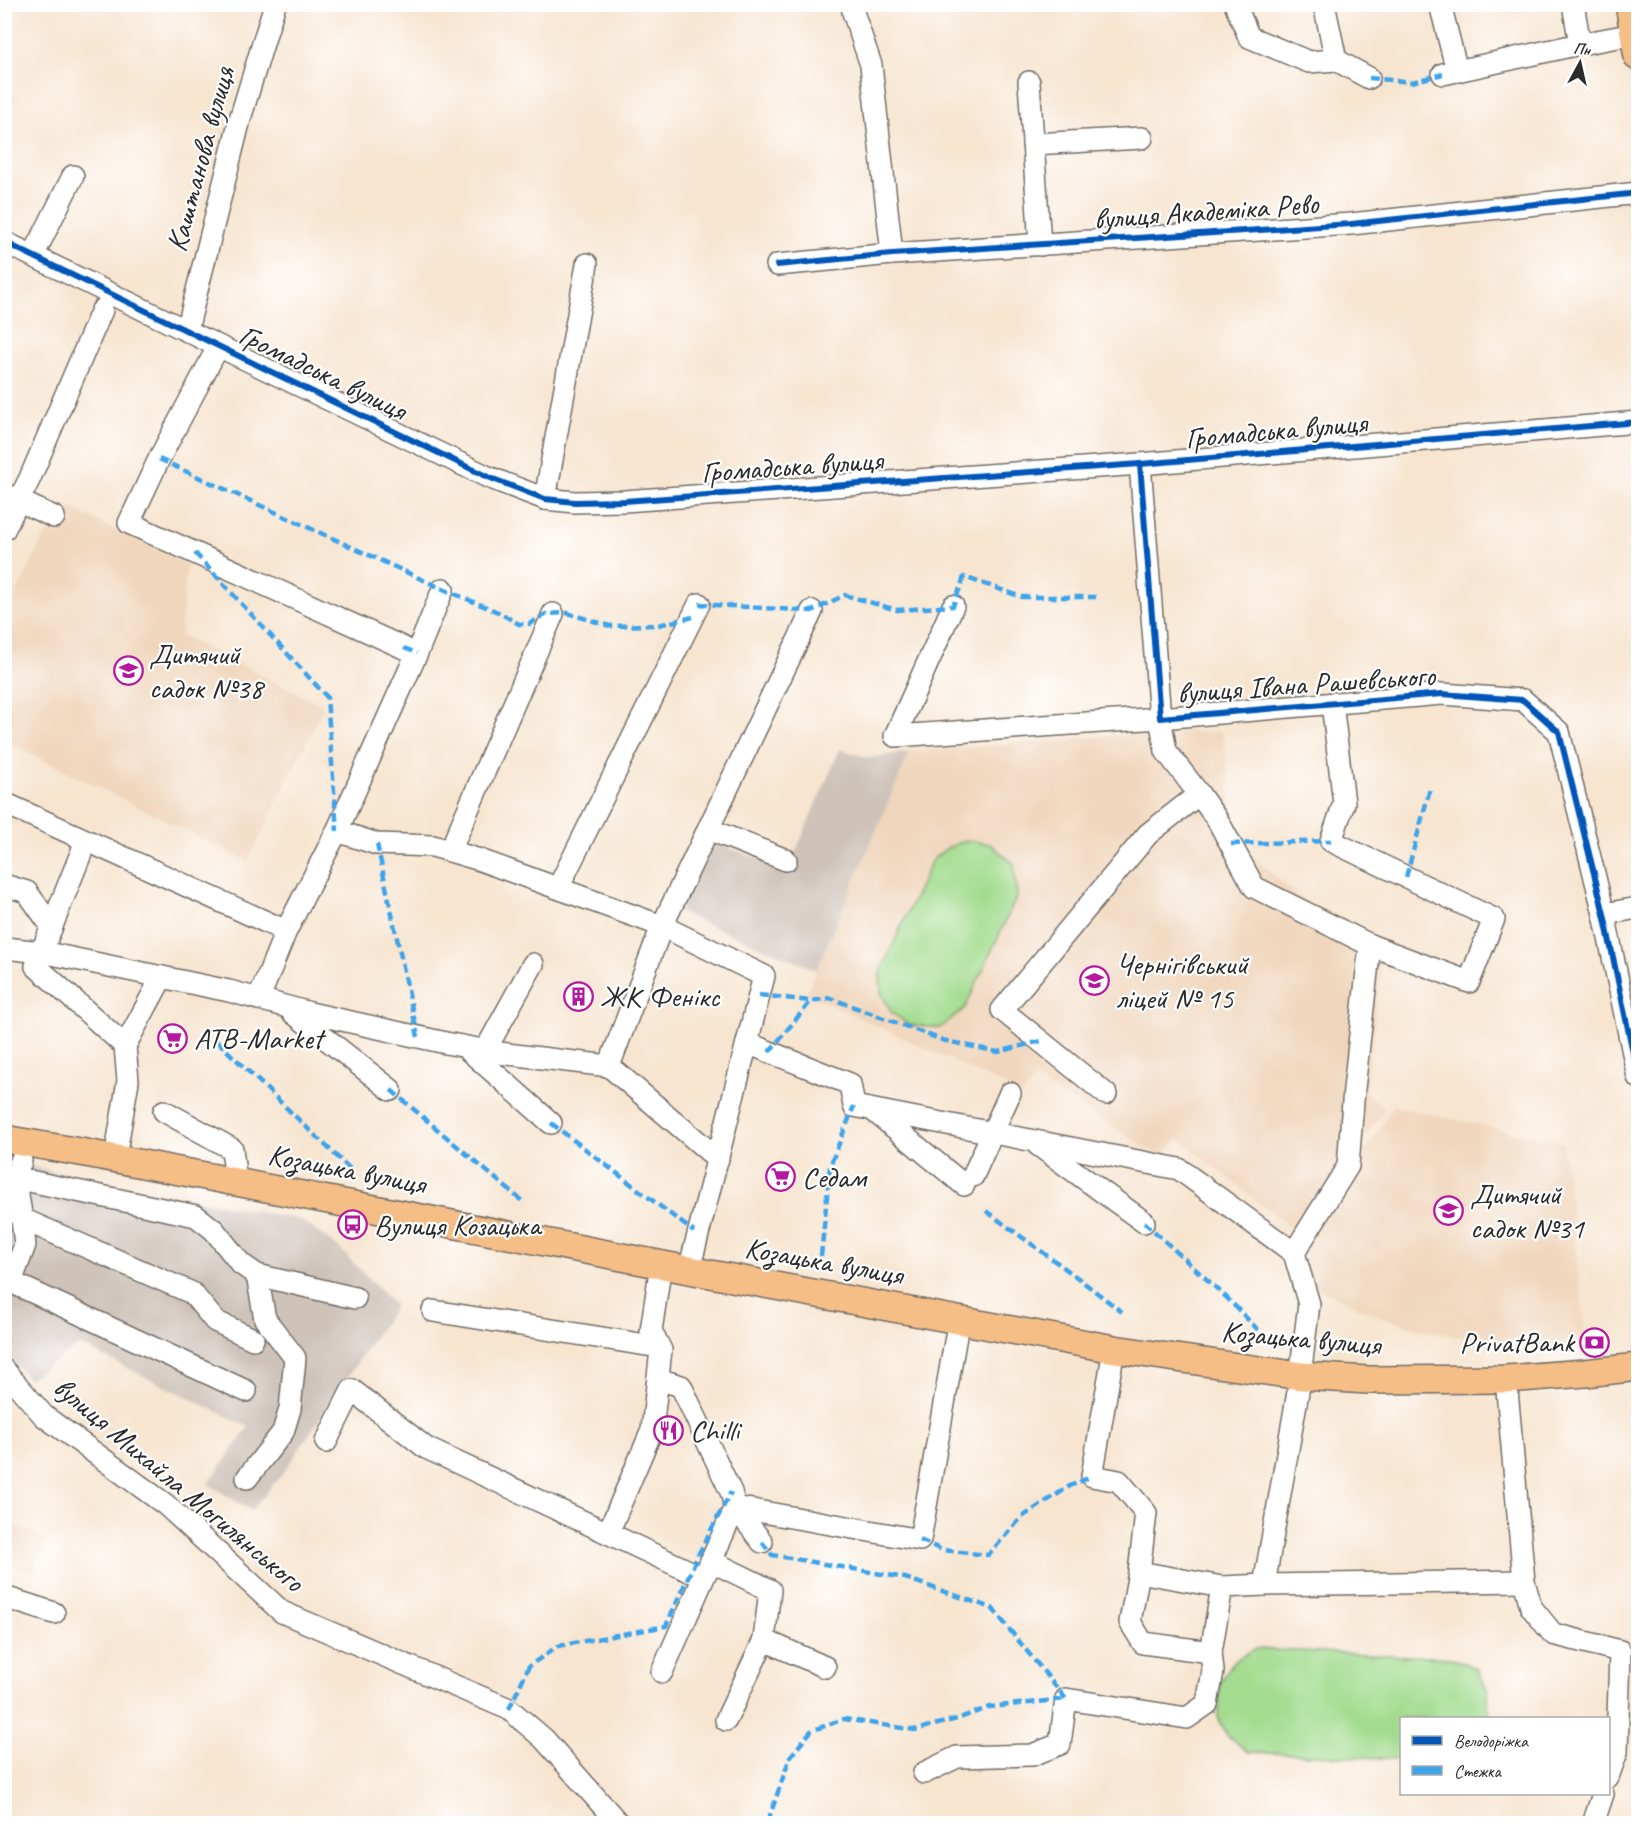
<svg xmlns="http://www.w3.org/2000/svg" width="1643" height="1828" viewBox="0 0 1643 1828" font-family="Caveat,sans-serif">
<rect width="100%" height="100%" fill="#fff"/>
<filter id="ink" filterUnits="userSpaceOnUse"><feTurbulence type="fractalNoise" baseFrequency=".0167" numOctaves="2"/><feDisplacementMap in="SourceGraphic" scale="12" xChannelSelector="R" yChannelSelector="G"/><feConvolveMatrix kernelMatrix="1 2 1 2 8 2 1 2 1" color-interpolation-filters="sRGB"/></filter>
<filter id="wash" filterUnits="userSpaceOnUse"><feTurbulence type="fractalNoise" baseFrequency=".008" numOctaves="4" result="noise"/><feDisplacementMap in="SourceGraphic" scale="24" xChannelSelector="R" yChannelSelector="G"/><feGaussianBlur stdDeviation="1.35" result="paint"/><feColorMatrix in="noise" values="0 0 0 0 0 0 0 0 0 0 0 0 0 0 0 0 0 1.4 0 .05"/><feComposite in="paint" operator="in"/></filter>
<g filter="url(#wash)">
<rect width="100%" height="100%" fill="#f7e5d0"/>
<g fill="#f0d6bc">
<path d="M61,503L187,565L180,635L324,706L248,861L5,741L4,619Z"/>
<path d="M1163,731L1222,732L1234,822V833L1239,843L1297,896L1384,946L1365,1092L1385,1109L1297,1233L1178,1138L1162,1157L1036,1079L1022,1095L1004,1085L806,993L910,752Z"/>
<path d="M1393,1106L1563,1143L1587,1348L1492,1342L1422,1330L1371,1313L1310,1285L1303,1250Z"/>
<path d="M4,1522L47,1539L33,1573L5,1562Z"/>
</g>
<g fill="#cec2b9">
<path d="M840,749L868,758L910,752L816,970L679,912L710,841L788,869Z"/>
<path d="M30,1166L72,1176L301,1220L339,1248L395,1306L284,1472L251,1511L208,1484L249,1427L80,1345L28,1379L5,1352L4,1179Z"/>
</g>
<g fill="#a3dc8f" stroke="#67845d" stroke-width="1.5">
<path d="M967,840L990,844L1014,864L1017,896L965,1008L940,1028L909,1025L891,1012L881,992L880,973L932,860L947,848Z"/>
<path d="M1254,1649L1452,1658L1476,1668L1488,1691L1489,1718H1402L1401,1759L1248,1752L1227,1735L1218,1717L1220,1682L1234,1661Z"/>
</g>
</g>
<g filter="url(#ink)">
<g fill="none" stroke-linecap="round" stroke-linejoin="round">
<defs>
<g id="minor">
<path d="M1235,4L1249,37L1309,62L1336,60L1369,78"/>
<path d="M1324,4L1336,60"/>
<path d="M1440,4L1457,71"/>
<path d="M1573,4L1580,44L1634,34"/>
<path d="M853,12L871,65L892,254"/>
<path d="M1443,74L1580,44"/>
<path d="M1029,82L1040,245"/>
<path d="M1033,144L1142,138"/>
<path d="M4,242L488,477L545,499L575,502L624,501L1140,464L1638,422"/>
<path d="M33,256L73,176"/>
<path d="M777,265L892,254L1351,224L1638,193"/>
<path d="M187,330L240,119L275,4"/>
<path d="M218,347L159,459L129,523L404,648"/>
<path d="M1140,464L1160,718L1442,694L1523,700L1559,732L1604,914L1638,1077"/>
<path d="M4,494L54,517"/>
<path d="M545,499L587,264"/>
<path d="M4,530L30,478L102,310"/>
<path d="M953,606L895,736L1160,718L1166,751L1199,794"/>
<path d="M1332,703L1344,803L1331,841L1494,919L1469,982L1370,945"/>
<path d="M4,803L286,931"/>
<path d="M708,829L786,860"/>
<path d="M337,831L417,653L443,589"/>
<path d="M86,841L36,966L125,1046L128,1081L115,1158"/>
<path d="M450,851L553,614"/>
<path d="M4,885L27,892L52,927"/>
<path d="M558,888L699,604"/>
<path d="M1604,914L1638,908"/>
<path d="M4,948L42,952L229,991L310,1013L446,1043L499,1053L609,1066"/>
<path d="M259,998L286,931L337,831L377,844L433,846L480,860L662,926L764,976L689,1270"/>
<path d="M292,1012L391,1090"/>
<path d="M747,1043L850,1084L854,1106L1179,1169L1294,1253L1309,1304L1298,1392L1264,1585L1222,1587L1211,1652"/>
<path d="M125,1046L162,977"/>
<path d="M465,1047L551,1123"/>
<path d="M485,1051L533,964"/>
<path d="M1106,1094L1002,1010L1148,834L1199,794L1218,821L1254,887L1370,945L1354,1089L1348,1166L1294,1253"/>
<path d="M164,1111L232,1149L236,1181"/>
<path d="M875,1112L964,1185"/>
<path d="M1038,1145L1144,1222"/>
<path d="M718,1159L609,1066L662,926L812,611"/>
<path d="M21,1161L15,1178L22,1219L192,1293L215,1321L253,1339"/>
<path d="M973,1176L1010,1093"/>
<path d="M15,1178L196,1216L214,1230L241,1264L257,1275L355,1298"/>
<path d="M22,1219L25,1245L11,1282L246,1391"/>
<path d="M433,1311L659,1347"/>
<path d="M4,1370L44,1416L166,1505L282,1612L509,1709L544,1739L619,1824"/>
<path d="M658,1379L681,1386L731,1492L735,1507L762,1542"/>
<path d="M1506,1379L1524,1581L1531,1607L1553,1634L1620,1651L1617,1752L1608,1777"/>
<path d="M326,1442L352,1390L426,1448L691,1572"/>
<path d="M247,1478L283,1432L290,1409L295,1358L265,1319L257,1275"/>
<path d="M608,1533L652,1430L661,1350L651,1331L661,1264"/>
<path d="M711,1561L770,1590L764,1640L726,1720"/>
<path d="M1139,1572L1222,1587"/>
<path d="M1264,1585L1524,1581"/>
<path d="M4,1597L54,1613"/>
<path d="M764,1640L825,1667"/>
<path d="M662,1672L735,1507L920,1540L959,1319"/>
<path d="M924,1773L957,1757L1032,1755L1060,1744L1066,1699L1187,1718L1207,1704L1213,1671L1211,1652L1143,1643L1130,1622L1139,1572L1146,1513L1119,1481L1092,1476L1114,1349"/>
<path d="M1593,1824L1603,1794"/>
</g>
<g id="major">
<path d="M1629,4L1638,57"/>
<path d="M4,1139L86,1153L689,1270L1114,1349L1301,1376L1369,1380L1506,1379L1585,1373L1638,1367"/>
</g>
</defs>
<use href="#minor" stroke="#726c65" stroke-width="24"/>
<use href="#major" stroke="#726c65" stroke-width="30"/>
<use href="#minor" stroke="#fff" stroke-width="21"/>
<use href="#major" stroke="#f6be87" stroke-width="27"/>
<g stroke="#3ea3eb" stroke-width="4.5" stroke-dasharray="9 4.5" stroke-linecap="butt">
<path d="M1369,78L1412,82L1443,74"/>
<path d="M159,459L443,589L498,612L519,624H529L546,614L567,613L610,626L658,625L693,617"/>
<path d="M195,553L327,697L337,831"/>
<path d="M699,604L812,611L845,595L897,610L953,606L964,577L1022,597H1096"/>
<path d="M404,648L417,653"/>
<path d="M377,844L418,1037"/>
<path d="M1231,844L1331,841"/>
<path d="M1406,877L1430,789"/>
<path d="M759,995L811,1001L830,998L942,1040L998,1052L1041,1041"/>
<path d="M217,1041L351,1170"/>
<path d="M769,1052L811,1001"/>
<path d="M391,1090L522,1201"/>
<path d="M551,1123L694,1232"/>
<path d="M986,1211L1070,1272L1122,1312"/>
<path d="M1144,1222L1226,1297L1262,1334"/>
<path d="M821,1256L830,1166L854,1106"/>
<path d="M920,1540L942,1550L988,1555L1022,1517L1070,1486L1092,1476"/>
<path d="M762,1542L772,1555L905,1578L992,1608L1066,1699L990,1707L957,1719L915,1730L844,1719L811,1731L790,1757L767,1824"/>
<path d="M509,1709L529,1666L558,1646L666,1626L698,1555L731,1492"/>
</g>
<defs>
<g id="cycleway">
<path d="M4,242L488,477L545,499L575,502L624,501L1140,464L1638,422"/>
<path d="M777,265L892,254L1351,224L1638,193"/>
<path d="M1140,464L1160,718L1442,694L1523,700L1559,732L1604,914L1638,1077"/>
</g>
</defs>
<use href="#cycleway" stroke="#fff" stroke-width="10"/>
<use href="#cycleway" stroke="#0057b8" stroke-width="6"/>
</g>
</g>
<defs>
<symbol id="school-ring" viewBox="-11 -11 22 22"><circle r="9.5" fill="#fff" stroke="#b5179e" stroke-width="1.5"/><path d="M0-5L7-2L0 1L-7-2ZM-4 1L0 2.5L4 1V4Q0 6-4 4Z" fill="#b5179e"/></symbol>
<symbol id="building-ring" viewBox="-11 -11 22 22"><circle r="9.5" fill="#fff" stroke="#b5179e" stroke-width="1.5"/><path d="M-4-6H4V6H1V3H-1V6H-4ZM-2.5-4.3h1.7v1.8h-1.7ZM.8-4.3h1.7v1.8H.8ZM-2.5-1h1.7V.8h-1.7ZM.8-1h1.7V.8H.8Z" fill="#b5179e"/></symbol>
<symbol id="supermarket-ring" viewBox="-11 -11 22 22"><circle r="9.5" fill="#fff" stroke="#b5179e" stroke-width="1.5"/><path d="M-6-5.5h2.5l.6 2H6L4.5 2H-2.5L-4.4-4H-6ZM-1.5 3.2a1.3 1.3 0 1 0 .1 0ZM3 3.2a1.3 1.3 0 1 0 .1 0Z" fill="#b5179e"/></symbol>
<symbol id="bus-ring" viewBox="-11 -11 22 22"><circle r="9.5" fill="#fff" stroke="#b5179e" stroke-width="1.5"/><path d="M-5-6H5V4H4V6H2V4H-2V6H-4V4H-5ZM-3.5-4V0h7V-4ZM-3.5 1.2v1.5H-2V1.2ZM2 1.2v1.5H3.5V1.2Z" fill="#b5179e"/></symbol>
<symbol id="bank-ring" viewBox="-11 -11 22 22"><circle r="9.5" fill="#fff" stroke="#b5179e" stroke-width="1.5"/><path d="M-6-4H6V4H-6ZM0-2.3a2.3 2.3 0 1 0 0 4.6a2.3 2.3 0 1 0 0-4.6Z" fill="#b5179e"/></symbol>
<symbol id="restaurant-ring" viewBox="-11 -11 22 22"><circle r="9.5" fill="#fff" stroke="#b5179e" stroke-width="1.5"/><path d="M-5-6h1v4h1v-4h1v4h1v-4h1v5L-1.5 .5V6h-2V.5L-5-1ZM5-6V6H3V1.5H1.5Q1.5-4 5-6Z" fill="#b5179e"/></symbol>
</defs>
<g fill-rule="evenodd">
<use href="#school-ring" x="112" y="654" width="33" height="33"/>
<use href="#school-ring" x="1078" y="964" width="33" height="33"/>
<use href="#building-ring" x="562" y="980" width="33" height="33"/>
<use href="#supermarket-ring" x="156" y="1022" width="33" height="33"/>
<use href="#supermarket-ring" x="764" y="1160" width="33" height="33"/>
<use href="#school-ring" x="1432" y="1194" width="33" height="33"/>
<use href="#bus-ring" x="336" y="1208" width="33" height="33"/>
<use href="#bank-ring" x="1578" y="1326" width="33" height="33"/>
<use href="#restaurant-ring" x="652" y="1414" width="33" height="33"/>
</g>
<g text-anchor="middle" stroke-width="4.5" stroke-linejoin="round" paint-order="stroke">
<g font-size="30" fill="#2b2b2b" stroke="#fff">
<text transform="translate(200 159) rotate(-75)" y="10">Каштанова вулиця</text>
<text transform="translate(1206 211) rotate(-4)" y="10">вулиця Академіка Рево</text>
<text transform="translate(323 372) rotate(26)" y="10">Громадська вулиця</text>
<text transform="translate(1276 430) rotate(-5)" y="10">Громадська вулиця</text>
<text transform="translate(792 466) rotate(-4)" y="10">Громадська вулиця</text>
<text transform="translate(1306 684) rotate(-4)" y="10">вулиця Івана Рашевського</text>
<text transform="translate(347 1169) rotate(11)" y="10">Козацька вулиця</text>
<text transform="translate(824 1261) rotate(10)" y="10">Козацька вулиця</text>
<text transform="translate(1301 1338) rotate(5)" y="10">Козацька вулиця</text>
<text transform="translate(179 1484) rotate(40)" y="10">вулиця Михайла Могилянського</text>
</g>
<g font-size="30" fill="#2b2b2b" stroke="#fff" text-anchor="start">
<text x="149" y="664">Дитячий<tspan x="149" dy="34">садок №38</tspan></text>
<text x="1116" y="974">Чернігівський<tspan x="1116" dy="34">ліцей № 15</tspan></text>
<text x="600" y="1006">ЖК Фенікс</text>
<text x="194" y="1048">ATB-Market</text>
<text x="802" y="1187">Седам</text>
<text x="1470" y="1204">Дитячий<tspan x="1470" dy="34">садок №31</tspan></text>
<text x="374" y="1235">Вулиця Козацька</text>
<text x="1574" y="1352" text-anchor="end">PrivatBank</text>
<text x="690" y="1440">Chilli</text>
</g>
</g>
<rect width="1643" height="1828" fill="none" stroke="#fff" stroke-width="24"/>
<rect x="1400" y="1717" width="210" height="78" fill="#ffffff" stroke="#aaaaaa" stroke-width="1.5"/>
<rect x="1412" y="1736" width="30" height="9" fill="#0057b8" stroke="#aaaaaa" stroke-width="1.5"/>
<text x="1454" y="1747" font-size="18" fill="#2b2b2b">Велодоріжка</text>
<rect x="1412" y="1766" width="30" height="9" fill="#3ea3eb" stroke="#aaaaaa" stroke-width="1.5"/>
<text x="1454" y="1777" font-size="18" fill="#2b2b2b">Стежка</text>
<g transform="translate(1580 63) rotate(8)" stroke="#ffffff" stroke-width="4.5" paint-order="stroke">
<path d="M0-4.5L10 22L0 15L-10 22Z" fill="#2b2b2b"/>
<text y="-9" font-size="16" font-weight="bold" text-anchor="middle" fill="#2b2b2b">Пн</text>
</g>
</svg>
